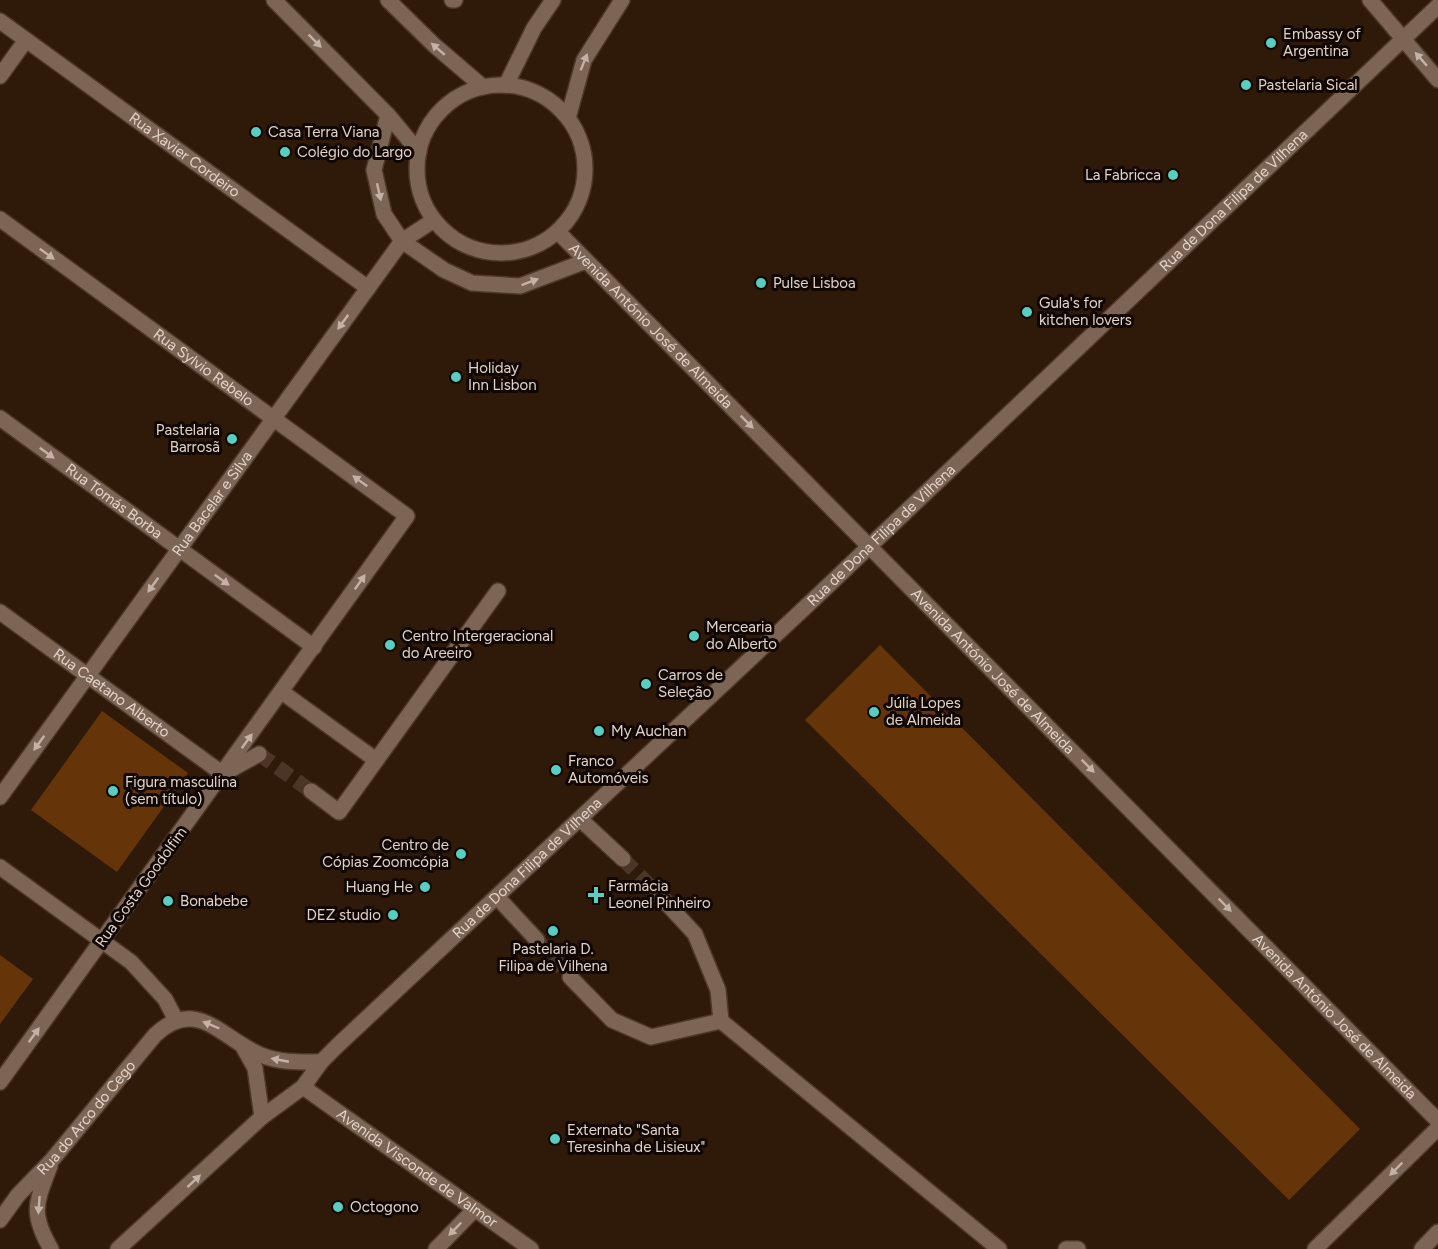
<svg xmlns="http://www.w3.org/2000/svg" width="1438" height="1249" viewBox="0 0 1438 1249" font-family="Figtree,sans-serif">
<rect width="100%" height="100%" fill="#2f1909"/>
<g fill="#653409">
<path d="M880,645L1360,1129L1289,1200L805,720Z"/>
<path d="M102,711L188,773L117,872L31,810Z"/>
<path d="M0,955L33,979L0,1024Z"/>
</g>
<g fill="none" stroke-linecap="round" stroke-linejoin="round">
<g stroke="#4a3526" stroke-width="15" stroke-dasharray="15 8" stroke-linecap="butt">
<path d="M259,754L311,791"/>
<path d="M623,859L657,893"/>
<path d="M537,940L570,977"/>
</g>
<defs>
<g id="minor">
<path d="M274,0L388,115L419,152"/>
<path d="M388,0L434,45L483,87"/>
<path d="M452,0H455"/>
<path d="M1370,0L1438,80"/>
<path id="s1" d="M0,21L368,288"/>
<path d="M0,76L26,40"/>
<path d="M506,85L534,28L553,0"/>
<circle cx="501" cy="169" r="84"/>
<path d="M388,115L374,170L384,214L402,241L444,270L472,283L520,286L586,261"/>
<path d="M568,118L584,60L622,0"/>
<path id="s2" d="M0,219L407,516L0,1082"/>
<path id="s3" d="M558,232L1438,1121"/>
<path id="s4" d="M0,418L314,647"/>
<path id="s5" d="M0,612L223,774L259,754"/>
<path d="M282,692L376,760"/>
<path d="M311,791L339,812L498,591"/>
<path id="s6" d="M0,797L402,241L434,220"/>
<path d="M580,819L623,859"/>
<path d="M0,867L131,962L165,999L176,1020"/>
<path d="M657,893L695,934L718,990L721,1021"/>
<path d="M497,897L537,940"/>
<path d="M570,977L612,1020L651,1037L721,1021L999,1249"/>
<path d="M242,1045L255,1068L262,1117"/>
<path id="s7" d="M303,1087L531,1249"/>
<path d="M50,1166C36,1203 30,1213 51,1249"/>
<path id="s8" d="M0,1220L18,1195L52,1160L155,1035C197,995 223,1040 261,1055C280,1063 301,1062 321,1062"/>
<path id="s9" d="M118,1249L262,1117L303,1087L321,1062L337,1046L813,600L1438,6"/>
<path d="M436,1249L475,1209"/>
<path d="M1066,1249H1078"/>
<path d="M1315,1249L1438,1128"/>
<path d="M1422,1249L1438,1232"/>
</g>
</defs>
<use href="#minor" stroke="#4c3728" stroke-width="18"/>
<use href="#minor" stroke="#7d6555" stroke-width="15"/>
</g>
<defs><path id="oneway-solid" d="M-6-.8H1V-3.2L6.5 0L1 3.2V.8H-6Z" transform="scale(1.5)"/></defs>
<g fill="#c4b2a6">
<use href="#oneway-solid" transform="translate(315 41) rotate(45)"/>
<use href="#oneway-solid" transform="translate(438 49) rotate(-139)"/>
<use href="#oneway-solid" transform="translate(1421 59) rotate(-131)"/>
<use href="#oneway-solid" transform="translate(584 62) rotate(-68)"/>
<use href="#oneway-solid" transform="translate(379 192) rotate(77)"/>
<use href="#oneway-solid" transform="translate(47 254) rotate(36)"/>
<use href="#oneway-solid" transform="translate(530 282) rotate(-21)"/>
<use href="#oneway-solid" transform="translate(343 322) rotate(126)"/>
<use href="#oneway-solid" transform="translate(747 422) rotate(45)"/>
<use href="#oneway-solid" transform="translate(47 453) rotate(36)"/>
<use href="#oneway-solid" transform="translate(360 481) rotate(-144)"/>
<use href="#oneway-solid" transform="translate(222 580) rotate(36)"/>
<use href="#oneway-solid" transform="translate(360 582) rotate(-55)"/>
<use href="#oneway-solid" transform="translate(153 585) rotate(126)"/>
<use href="#oneway-solid" transform="translate(247 741) rotate(-54)"/>
<use href="#oneway-solid" transform="translate(39 743) rotate(126)"/>
<use href="#oneway-solid" transform="translate(1088 766) rotate(45)"/>
<use href="#oneway-solid" transform="translate(1225 905) rotate(45)"/>
<use href="#oneway-solid" transform="translate(211 1025) rotate(-157)"/>
<use href="#oneway-solid" transform="translate(34 1035) rotate(-54)"/>
<use href="#oneway-solid" transform="translate(280 1060) rotate(-169)"/>
<use href="#oneway-solid" transform="translate(1396 1169) rotate(135)"/>
<use href="#oneway-solid" transform="translate(194 1181) rotate(-43)"/>
<use href="#oneway-solid" transform="translate(39 1205) rotate(94)"/>
<use href="#oneway-solid" transform="translate(455 1229) rotate(134)"/>
</g>
<g fill="#57cec1" stroke="#100703" stroke-width="2">
<circle cx="1271" cy="43" r="6"/>
<circle cx="1246" cy="85" r="6"/>
<circle cx="256" cy="132" r="6"/>
<circle cx="285" cy="152" r="6"/>
<circle cx="1173" cy="175" r="6"/>
<circle cx="761" cy="283" r="6"/>
<circle cx="1027" cy="312" r="6"/>
<circle cx="456" cy="377" r="6"/>
<circle cx="232" cy="439" r="6"/>
<circle cx="694" cy="636" r="6"/>
<circle cx="390" cy="645" r="6"/>
<circle cx="646" cy="684" r="6"/>
<circle cx="874" cy="712" r="6"/>
<circle cx="599" cy="731" r="6"/>
<circle cx="556" cy="770" r="6"/>
<circle cx="113" cy="791" r="6"/>
<circle cx="461" cy="854" r="6"/>
<circle cx="425" cy="887" r="6"/>
<path d="M593 886h6v6h6v6h-6v6h-6v-6h-6v-6h6z"/>
<circle cx="168" cy="901" r="6"/>
<circle cx="393" cy="915" r="6"/>
<circle cx="553" cy="931" r="6"/>
<circle cx="555" cy="1139" r="6"/>
<circle cx="338" cy="1207" r="6"/>
</g>
<g text-anchor="middle" stroke-width="6" stroke-linejoin="round" paint-order="stroke">
<g font-size="15" fill="#e2d3c9" stroke="#100703" text-anchor="start">
<text x="1283" y="39">Embassy of<tspan x="1283" dy="17">Argentina</tspan></text>
<text x="1258" y="90">Pastelaria Sical</text>
<text x="268" y="137">Casa Terra Viana</text>
<text x="297" y="157">Colégio do Largo</text>
<text x="1161" y="180" text-anchor="end">La Fabricca</text>
<text x="773" y="288">Pulse Lisboa</text>
<text x="1039" y="308">Gula's for<tspan x="1039" dy="17">kitchen lovers</tspan></text>
<text x="468" y="373">Holiday<tspan x="468" dy="17">Inn Lisbon</tspan></text>
<text x="220" y="435" text-anchor="end">Pastelaria<tspan x="220" dy="17">Barrosã</tspan></text>
<text x="706" y="632">Mercearia<tspan x="706" dy="17">do Alberto</tspan></text>
<text x="402" y="641">Centro Intergeracional<tspan x="402" dy="17">do Areeiro</tspan></text>
<text x="658" y="680">Carros de<tspan x="658" dy="17">Seleção</tspan></text>
<text x="886" y="708">Júlia Lopes<tspan x="886" dy="17">de Almeida</tspan></text>
<text x="611" y="736">My Auchan</text>
<text x="568" y="766">Franco<tspan x="568" dy="17">Automóveis</tspan></text>
<text x="125" y="787">Figura masculina<tspan x="125" dy="17">(sem título)</tspan></text>
<text x="449" y="850" text-anchor="end">Centro de<tspan x="449" dy="17">Cópias Zoomcópia</tspan></text>
<text x="608" y="891">Farmácia<tspan x="608" dy="17">Leonel Pinheiro</tspan></text>
<text x="413" y="892" text-anchor="end">Huang He</text>
<text x="180" y="906">Bonabebe</text>
<text x="381" y="920" text-anchor="end">DEZ studio</text>
<text x="553" y="954" text-anchor="middle">Pastelaria D.<tspan x="553" dy="17">Filipa de Vilhena</tspan></text>
<text x="567" y="1135">Externato "Santa<tspan x="567" dy="17">Teresinha de Lisieux"</tspan></text>
<text x="350" y="1212">Octogono</text>
</g>
<g font-size="15" fill="#e2d3c9" stroke="#100703">
<text dy="5" stroke="none"><textPath href="#s1" startOffset="228">Rua Xavier Cordeiro</textPath></text>
<text dy="5" stroke="none"><textPath href="#s9" startOffset="1532">Rua de Dona Filipa de Vilhena</textPath></text>
<text dy="5" stroke="none"><textPath href="#s3" startOffset="132">Avenida António José de Almeida</textPath></text>
<text dy="5" stroke="none"><textPath href="#s2" startOffset="252">Rua Sylvio Rebelo</textPath></text>
<text dy="5" stroke="none"><textPath href="#s4" startOffset="141">Rua Tomás Borba</textPath></text>
<text dy="5" stroke="none"><textPath href="#s6" startOffset="362">Rua Bacelar e Silva</textPath></text>
<text dy="5" stroke="none"><textPath href="#s9" startOffset="1046">Rua de Dona Filipa de Vilhena</textPath></text>
<text dy="5" stroke="none"><textPath href="#s3" startOffset="618">Avenida António José de Almeida</textPath></text>
<text dy="5" stroke="none"><textPath href="#s5" startOffset="138">Rua Caetano Alberto</textPath></text>
<text dy="5" stroke="none"><textPath href="#s9" startOffset="560">Rua de Dona Filipa de Vilhena</textPath></text>
<text transform="translate(141 887) rotate(-54)" y="5">Rua Costa Goodolfim</text>
<text dy="5" stroke="none"><textPath href="#s3" startOffset="1104">Avenida António José de Almeida</textPath></text>
<text dy="5" stroke="none"><textPath href="#s8" startOffset="134">Rua do Arco do Cego</textPath></text>
<text dy="5" stroke="none"><textPath href="#s7" startOffset="140">Avenida Visconde de Valmor</textPath></text>
</g>
</g>
</svg>
